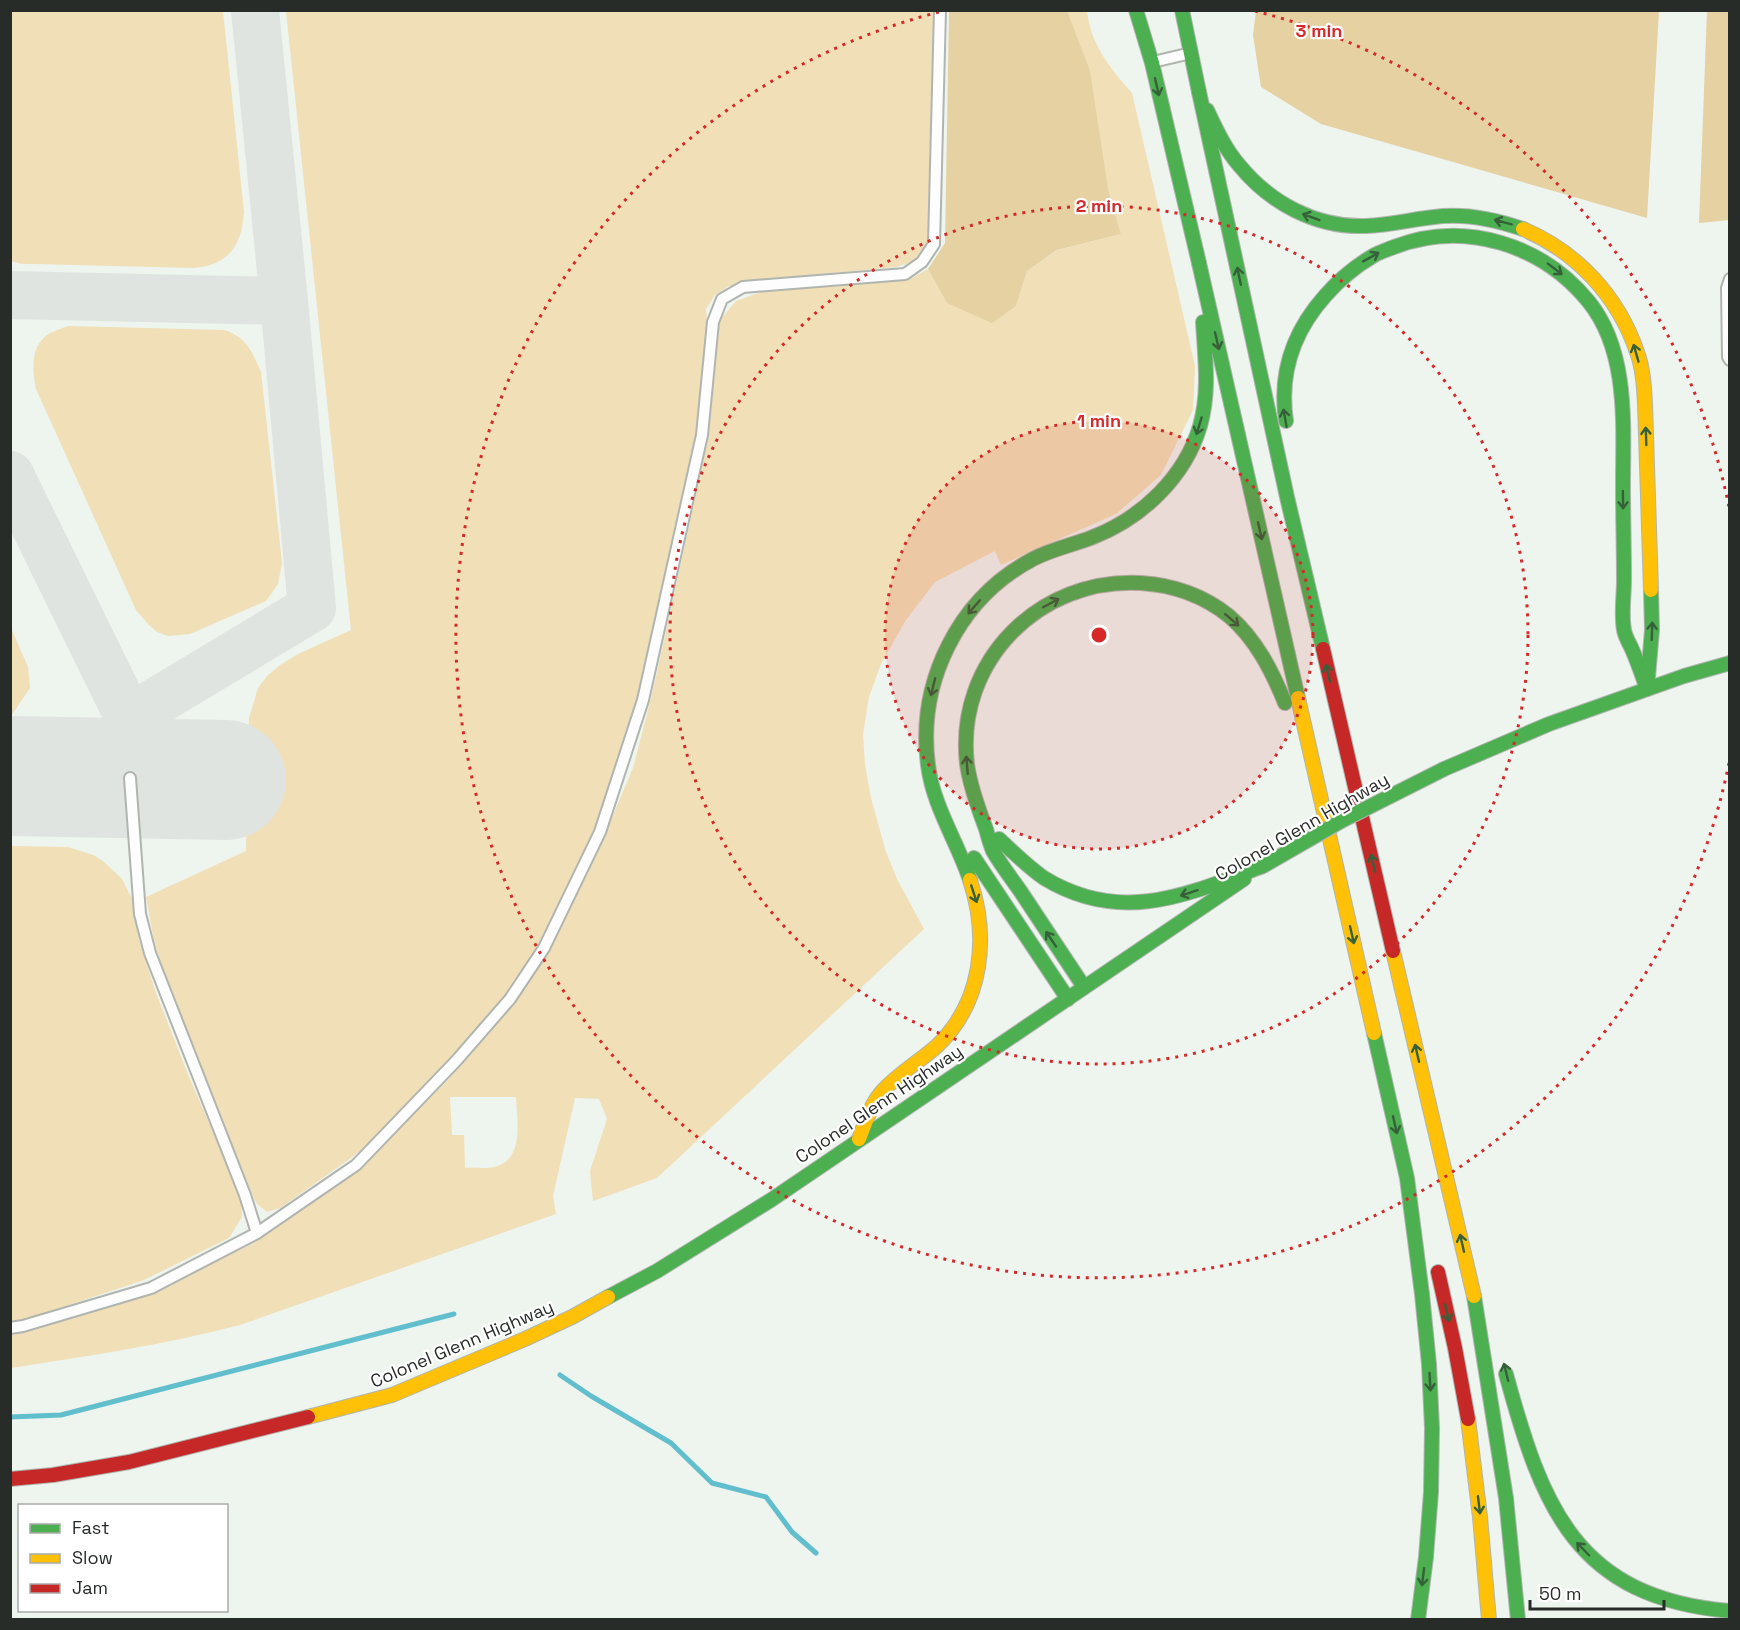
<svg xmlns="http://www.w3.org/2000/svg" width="1740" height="1630" viewBox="0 0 1740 1630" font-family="'Space Grotesk',sans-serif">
<rect width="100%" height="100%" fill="#eef4ee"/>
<g fill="#f0dfb7" fill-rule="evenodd">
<path d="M10,11H223L244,212C242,245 229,265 194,268L35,264H22L11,261Z"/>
<path d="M286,11H935L930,241L919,260L896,267L745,281L727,287L715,295L706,309L708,333L701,421L638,701L618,769L588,847L538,947L506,994L453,1059L406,1111L351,1158L280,1208L267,1212L256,1203L169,990L154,940L146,897L246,851L249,718L258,688L267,676L280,665L298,654L351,630Z"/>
<path d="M1067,11H1087C1091,45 1110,68 1132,93L1195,366L1193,410L1161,475L1116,514L1001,565L995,551L935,582L906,620L881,664L869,697L863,734L865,765L871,798L886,852L897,879L924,929L657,1178L593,1201L590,1171L607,1119L599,1099L575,1098L553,1196L556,1214L240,1325C164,1345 87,1356 11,1368V1334L102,1308L154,1291L252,1244L361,1166L447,1081L512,1003L556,934L596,855L633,768L652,695L709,435L719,321L736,301L761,292L910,279L928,269L947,303L1016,306L1027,271L1058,250L1121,234L1108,189ZM450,1097H516C517,1120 525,1160 494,1167C485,1169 474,1167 465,1168L464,1135H452Z"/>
<path d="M68,326L224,330C247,337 252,352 261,372L282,563L278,584L266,601L190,634L168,636L157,632L148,624L136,610L36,389C32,369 30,345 50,333C56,330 63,328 68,326Z"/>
<path d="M11,628L28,667L30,688L11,716Z"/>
<path d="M11,846L68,847L93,855L103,861L122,879L133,901L139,940L156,993L189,1077L238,1189L241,1202L242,1217L229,1238L144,1280L24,1320L11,1322Z"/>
</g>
<g fill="#e5d1a2">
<path d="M949,11H1067L1090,71L1108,189L1121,234L1057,250L1027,271L1016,306L992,323L947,303L928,269L945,243Z"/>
<path d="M1256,11H1659L1647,218L1321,124L1261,87L1253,35Z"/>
<path d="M1707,11H1729L1730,220L1699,223Z"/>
</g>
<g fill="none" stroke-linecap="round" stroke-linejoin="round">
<g stroke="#61becc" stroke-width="5">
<path d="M560,1375L591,1396L671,1443L712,1483L766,1497L792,1532L816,1553"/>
<path d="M10,1417L61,1415L454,1314"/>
</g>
<g stroke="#e0e4e0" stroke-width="48">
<path d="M10,295L284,301"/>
<path d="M10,475L129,718L157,779"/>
<path d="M129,718L312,608L284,301L255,10"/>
</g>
<path stroke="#e0e4e0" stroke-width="120" d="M10,776L226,780"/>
<defs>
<g id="lane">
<path d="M1153,62L1191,53"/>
<path d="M1730,279L1727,288L1728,357L1730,360"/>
<path d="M130,778L140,914L150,953L245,1195L257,1233"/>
<path d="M10,1328L23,1326L151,1288L257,1233L356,1165L456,1061L510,999L544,948L600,832L643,700L702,435L713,322L722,299L743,287L905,274L922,262L934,244L940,10"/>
</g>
<g id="fast">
<path d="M1136,10L1152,63L1199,263"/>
<path d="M1182,10L1199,92"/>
<path d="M1199,92L1287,497L1323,649"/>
<path d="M1207,110C1216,129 1225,149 1239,165C1270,203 1316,228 1366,226C1392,225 1417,218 1443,216C1470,214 1497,220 1523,229"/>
<path d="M1199,263L1298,698"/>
<path d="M1286,421C1279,374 1293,332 1325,296C1339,280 1354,267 1373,256C1379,252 1387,250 1394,247C1464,220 1542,244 1589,302C1629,352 1623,425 1623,485C1623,517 1624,549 1624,580C1624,597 1621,614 1624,630C1625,636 1628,641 1631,647C1637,660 1642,675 1647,689"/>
<path d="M1647,689L1652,630L1651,590"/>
<path d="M1444,769L1549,724L1684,676L1730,663"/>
<path d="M999,839C1013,852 1028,867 1044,878C1121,925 1187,895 1263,866"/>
<path d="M974,858L1068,999"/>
<path d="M970,880C957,841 933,806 928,765C917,681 959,598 1033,559C1052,549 1073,545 1093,537C1142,518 1185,477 1200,426C1210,391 1205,357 1203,322"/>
<path d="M1084,987C1063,955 1042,924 1021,892C1012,879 1001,865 993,851C990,844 988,836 986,829C978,808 970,786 967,764C955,661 1040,577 1141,583C1173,585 1204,596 1229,616C1256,639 1272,671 1285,703"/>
<path d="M1374,1033L1407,1178L1422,1294L1429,1364L1432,1428L1431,1492L1426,1557L1418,1620"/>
<path d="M1474,1296L1506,1498L1518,1620"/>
<path d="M608,1297L657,1271L771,1200L1244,879"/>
<path d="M1506,1374C1542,1507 1576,1598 1730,1611"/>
</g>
<g id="slow">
<path d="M1523,229C1577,252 1618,296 1637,352C1643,368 1644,386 1645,403L1651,590"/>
<path d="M1298,698L1374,1033"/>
<path d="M1393,951L1474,1296"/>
<path d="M859,1139C865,1124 870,1106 881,1093C896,1075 919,1062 937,1046C983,1002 989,937 970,880"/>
<path d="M308,1417L392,1395L525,1339L572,1317L608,1297"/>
<path d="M1468,1419L1480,1517L1489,1620"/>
</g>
<g id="jam">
<path d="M1323,649L1393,951"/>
<path d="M1438,1272L1455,1348L1468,1419"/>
<path d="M10,1479L53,1475L129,1462L308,1417"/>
</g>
</defs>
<use href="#lane" stroke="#b0b5b0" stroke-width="14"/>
<use href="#fast" stroke="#b0b5b0" stroke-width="16"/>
<use href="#slow" stroke="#b0b5b0" stroke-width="16"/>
<use href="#jam" stroke="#b0b5b0" stroke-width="16"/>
<use href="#lane" stroke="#fcfdfc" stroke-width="10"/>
<use href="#fast" stroke="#4caf50" stroke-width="14"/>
<use href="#slow" stroke="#ffc107" stroke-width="14"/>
<use href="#jam" stroke="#c62828" stroke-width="14"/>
<defs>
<path id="fast-bridge" d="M1263,866L1343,820L1444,769"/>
</defs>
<use href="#fast-bridge" stroke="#b0b5b0" stroke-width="16" stroke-linecap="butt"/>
<use href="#fast-bridge" stroke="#4caf50" stroke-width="14"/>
</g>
<defs><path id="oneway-shaft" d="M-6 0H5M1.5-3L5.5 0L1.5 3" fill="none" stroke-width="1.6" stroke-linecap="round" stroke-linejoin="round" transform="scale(1.5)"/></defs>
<g stroke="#366039">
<use href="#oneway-shaft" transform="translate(1157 87) rotate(77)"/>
<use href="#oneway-shaft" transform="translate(1311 217) rotate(-160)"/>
<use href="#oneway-shaft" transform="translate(1503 222) rotate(-165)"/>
<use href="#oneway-shaft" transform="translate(1371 257) rotate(-29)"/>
<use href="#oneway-shaft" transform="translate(1555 269) rotate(37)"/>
<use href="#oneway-shaft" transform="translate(1239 276) rotate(-102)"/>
<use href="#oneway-shaft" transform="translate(1217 341) rotate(77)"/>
<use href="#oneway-shaft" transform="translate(1636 353) rotate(-106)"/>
<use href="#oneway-shaft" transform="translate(1285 418) rotate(-100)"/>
<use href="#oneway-shaft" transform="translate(1199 426) rotate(107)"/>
<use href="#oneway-shaft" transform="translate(1646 436) rotate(-92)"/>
<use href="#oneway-shaft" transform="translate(1623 500) rotate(89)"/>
<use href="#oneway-shaft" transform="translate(1260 531) rotate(77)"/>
<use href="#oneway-shaft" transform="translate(1051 603) rotate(-28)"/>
<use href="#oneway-shaft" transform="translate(974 607) rotate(131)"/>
<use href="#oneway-shaft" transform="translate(1232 620) rotate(41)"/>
<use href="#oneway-shaft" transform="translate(1652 631) rotate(-88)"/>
<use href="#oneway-shaft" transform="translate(1328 673) rotate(-103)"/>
<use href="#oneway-shaft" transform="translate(933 687) rotate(104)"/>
<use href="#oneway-shaft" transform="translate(967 765) rotate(-95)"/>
<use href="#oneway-shaft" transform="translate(1373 863) rotate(-103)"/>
<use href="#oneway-shaft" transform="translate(1189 893) rotate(162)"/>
<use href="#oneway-shaft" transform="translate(974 894) rotate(72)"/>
<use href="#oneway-shaft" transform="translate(1352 935) rotate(77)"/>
<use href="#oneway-shaft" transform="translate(1051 939) rotate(-124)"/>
<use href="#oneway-shaft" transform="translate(1417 1053) rotate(-103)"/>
<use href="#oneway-shaft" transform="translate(1395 1125) rotate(77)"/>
<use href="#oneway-shaft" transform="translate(1462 1243) rotate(-103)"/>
<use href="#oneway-shaft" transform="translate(1447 1313) rotate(77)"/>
<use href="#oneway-shaft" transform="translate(1506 1372) rotate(-104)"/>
<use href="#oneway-shaft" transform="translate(1430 1382) rotate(87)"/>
<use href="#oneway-shaft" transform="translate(1479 1505) rotate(83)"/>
<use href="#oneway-shaft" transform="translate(1583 1549) rotate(-134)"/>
<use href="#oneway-shaft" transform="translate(1423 1577) rotate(97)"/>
</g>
<circle cx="1099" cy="635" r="214" fill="#d62828" fill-opacity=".12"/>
<g fill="none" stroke="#d62828" stroke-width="3" stroke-dasharray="3 6">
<circle cx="1099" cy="635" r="214"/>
<circle cx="1099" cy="635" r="429"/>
<path d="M1729 763A643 643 0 1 1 943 11M1255 11A643 643 0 0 1 1729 507"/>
</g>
<g text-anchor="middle" stroke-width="4.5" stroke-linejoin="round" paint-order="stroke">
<g font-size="18" fill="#282c29" stroke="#fff">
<text transform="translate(1302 827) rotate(-30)" y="6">Colonel Glenn Highway</text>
<text transform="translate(879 1104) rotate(-34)" y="6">Colonel Glenn Highway</text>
<text transform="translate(462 1344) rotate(-23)" y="6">Colonel Glenn Highway</text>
</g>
</g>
<circle cx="1099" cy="635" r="9" fill="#d62828" stroke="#fff" stroke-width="3"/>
<g font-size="18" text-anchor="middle" font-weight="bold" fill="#d62828" stroke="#fff" stroke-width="4.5" stroke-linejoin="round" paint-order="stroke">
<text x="1319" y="37">3 min</text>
<text x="1099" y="212">2 min</text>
<text x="1099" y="427">1 min</text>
</g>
<rect width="1740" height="1630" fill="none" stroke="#282c29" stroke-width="24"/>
<rect x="18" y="1504" width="210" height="108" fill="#ffffff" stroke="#a9aba9" stroke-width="1.5"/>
<rect x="30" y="1524" width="30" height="9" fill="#4caf50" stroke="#a9aba9" stroke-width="1.5"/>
<text x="72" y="1534" font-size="18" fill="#282c29">Fast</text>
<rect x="30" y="1554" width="30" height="9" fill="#ffc107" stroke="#a9aba9" stroke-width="1.5"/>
<text x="72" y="1564" font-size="18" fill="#282c29">Slow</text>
<rect x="30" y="1584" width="30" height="9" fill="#c62828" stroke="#a9aba9" stroke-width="1.5"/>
<text x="72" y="1594" font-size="18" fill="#282c29">Jam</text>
<path d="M1530 1600v9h134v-9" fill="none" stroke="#282c29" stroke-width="3"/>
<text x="1539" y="1600" font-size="18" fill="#282c29" stroke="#ffffff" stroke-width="4.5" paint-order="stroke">50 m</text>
</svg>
